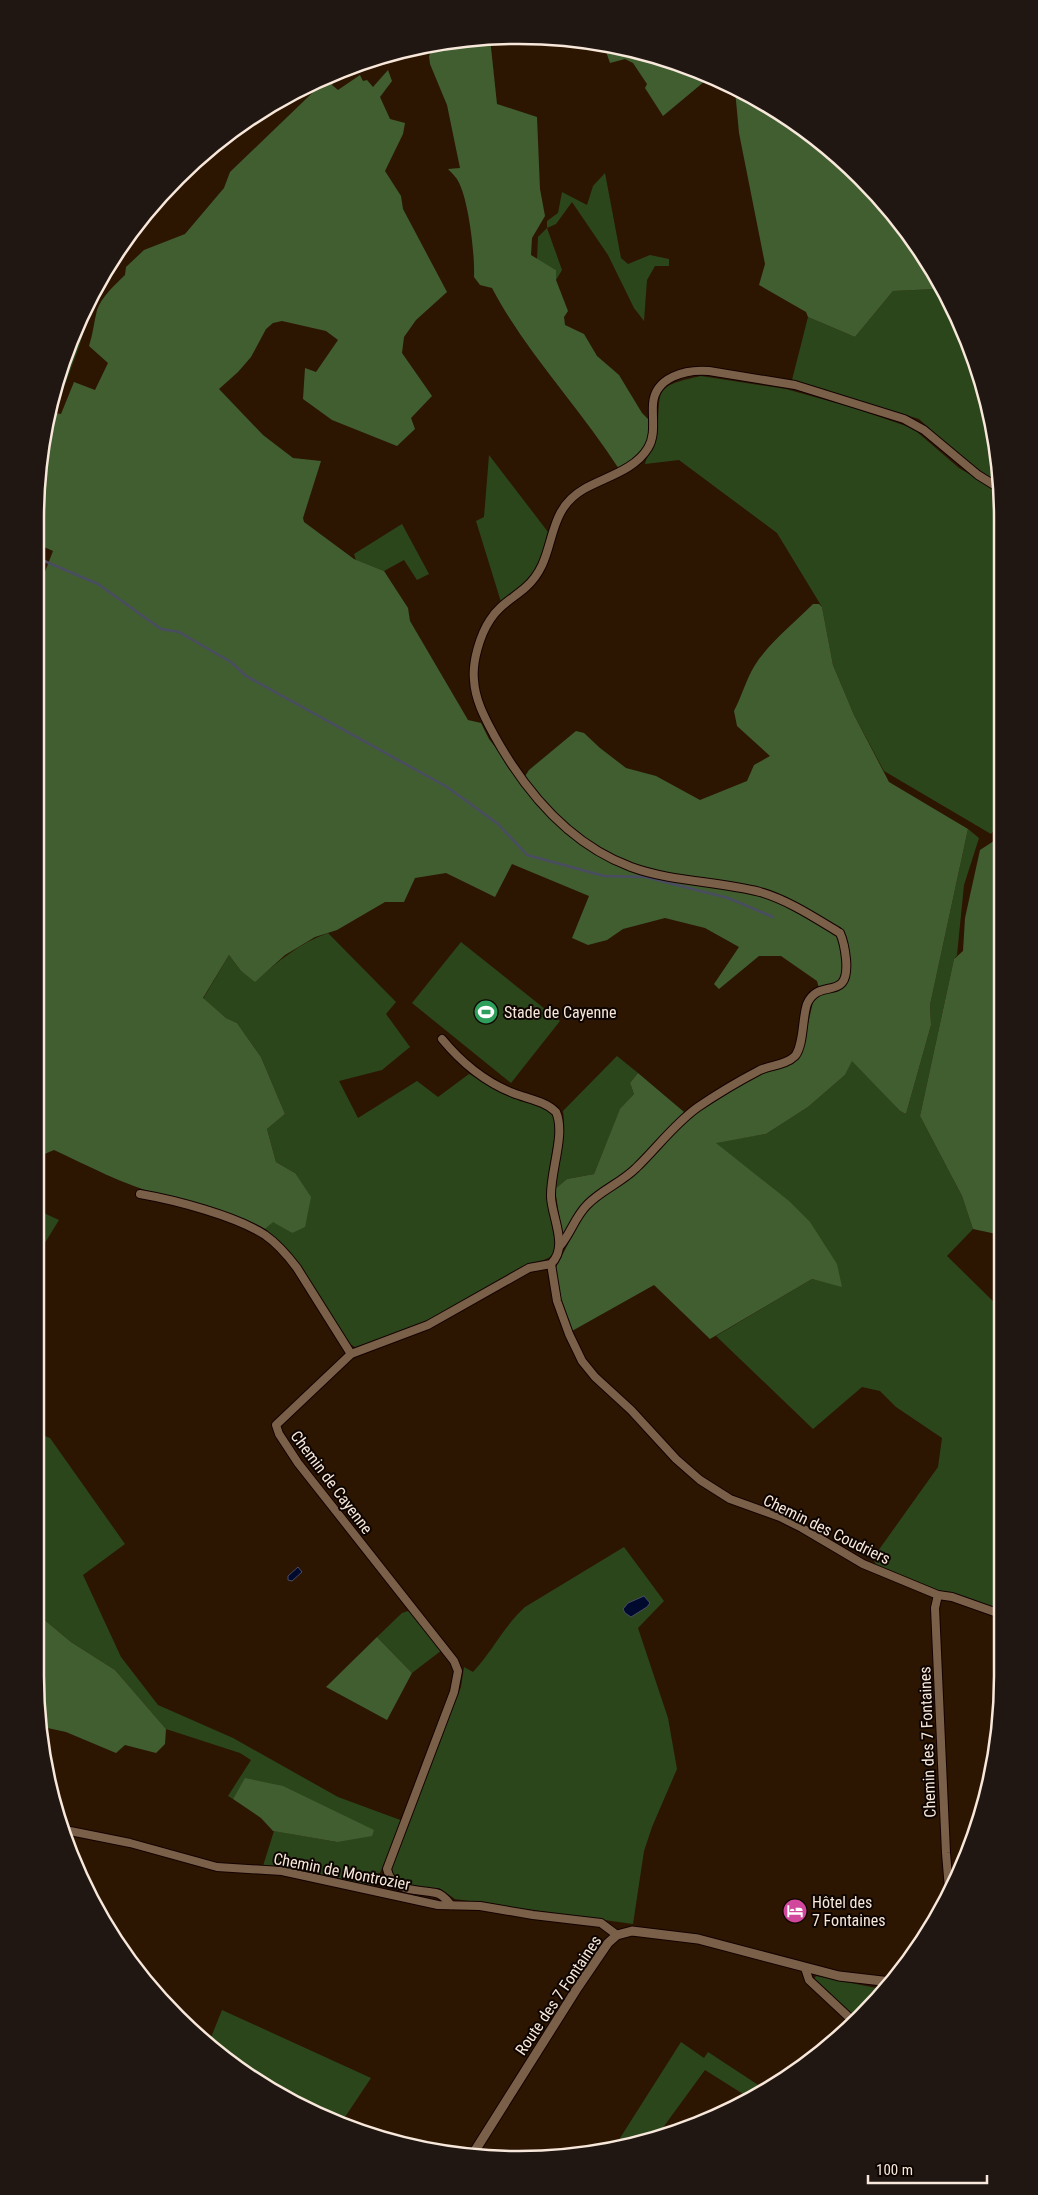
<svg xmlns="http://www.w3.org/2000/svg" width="1038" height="2195" viewBox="0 0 1038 2195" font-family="'Roboto Condensed',sans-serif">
<rect width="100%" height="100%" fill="#2c1602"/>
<g fill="#2c461c">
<path d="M605,173L621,258L628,264L650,255L669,259V266H655L647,280L644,321L634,308L608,255L572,202L556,224L547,228L562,270L556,280V270L537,259L538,237L547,228V221L558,213L562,192L587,205L593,186Z"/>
<path d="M104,274L107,285L88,316L79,347L54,414L48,413L72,334Z"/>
<path d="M936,289L949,303L966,334L999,456V484L968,464L919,419L792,380L808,317L855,337L893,291Z"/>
<path d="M701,376L786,389L854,408L906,426L916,431L959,468L999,491L1000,809L995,829L991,834L884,771L854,715L833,665L822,607L777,533L679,460L645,464C647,454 656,445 657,435C662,390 650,387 701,376Z"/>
<path d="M489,455L548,532L539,567L525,585L501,602L476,521L484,517Z"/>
<path d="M402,524L429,574L417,580L404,560L384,571L356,560L354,554Z"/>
<path d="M968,829L979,838L964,885L957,955L954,959L920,1116L962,1196L973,1229L947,1256L1002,1310L1003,1611L941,1592L876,1565L873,1558L938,1467L942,1438L896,1407L880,1391L862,1387L813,1429L716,1336L812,1279L842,1286L715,1142L766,1134L808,1107L845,1075L852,1060L900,1111L906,1114L931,1025L930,1005Z"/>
<path d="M328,933L396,1002L386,1014L410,1047L382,1070L339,1081L358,1118L417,1081L438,1097L469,1074L544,1107L555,1118L556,1127L550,1165L547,1200L556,1247C553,1258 547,1259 537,1262L425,1323L364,1346L355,1347L350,1344L296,1261L265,1229L273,1221L292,1233L295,1173L276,1162L267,1129L285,1114L261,1057L237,1023L226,1018L203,999L229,955L241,971L255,981C278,962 299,943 328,933Z"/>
<path d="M461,942L560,1021L511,1083L412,1003Z"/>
<path d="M617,1056L638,1073L630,1083L634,1094L620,1110L594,1174L567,1179L555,1189C557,1164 567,1137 563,1111Z"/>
<path d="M35,1209L59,1220L35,1259Z"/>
<path d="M35,1425L42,1435L50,1438L125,1544L83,1575L121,1657L158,1705L233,1738L338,1797L403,1821L374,1886L284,1867L263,1866L274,1831L337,1842L245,1779L233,1799L228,1796L251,1760L240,1753L166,1729L115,1670L71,1642L35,1612Z"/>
<path d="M624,1547L664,1601L638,1628L668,1718L677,1769L652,1827L644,1851L633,1924L455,1899L439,1888H418L400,1883L393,1876L391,1870L393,1861L461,1687L464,1667L473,1672C492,1652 504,1626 525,1607Z"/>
<path d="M408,1611L413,1614L442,1650L412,1673L377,1637L402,1613Z"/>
<path d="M816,1976L886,1990L857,2020L814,1979Z"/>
<path d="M222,2010L371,2078L343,2120L277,2095L208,2045Z"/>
<path d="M681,2042L704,2058L708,2052L766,2090L751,2099L705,2070L659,2133L615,2146Z"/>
</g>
<g fill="#415e31">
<path d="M490,38L497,104L537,117L540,189L545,216L532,238L531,255L556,270V280L568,311L564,317L565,325L584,334L597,356L619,375L642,413L652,423C645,452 643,454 619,469C580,408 525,351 492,288L480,285L474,277C475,255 469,205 460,185C458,179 453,174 448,169L460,168L447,105L430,64L429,56L435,45L434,43Z"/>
<path d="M603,43L614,44L704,72L711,76L663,116L645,88L647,84L633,63L625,59L610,63Z"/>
<path d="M344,69L332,85L338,90L360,75L363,81L367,80L373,87L388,70L392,81L380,97L390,119L405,123L403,134L385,171L401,196L403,209L447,292L416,320L404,337L402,353L432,396L411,418L415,429L397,446L332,420L303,399L305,368L316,372L338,340L326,331L282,321L273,323L266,329L251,357L238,372L219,389L263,435L293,458L321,461L303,518L304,522L354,559L384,571L408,608L410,621L468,720L481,723L489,739L522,781L529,770L576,731L584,733L600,748L626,768L656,776L700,800L747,781L754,765L770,756L737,726L734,711C743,694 747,675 759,659C774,639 795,622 813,604H819L822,607L833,665L854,715L889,782L968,829L930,1005L931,1025L906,1114L900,1111L852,1061L845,1075L808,1107L766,1134L716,1143L789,1201L810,1222L837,1264L842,1287L812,1279L710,1339L654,1285L572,1331L559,1295L555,1269L580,1221L590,1207L639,1170L689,1118L754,1077L787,1064L802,1050L813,1002L821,995L817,981L781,956H759L719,989L714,984L739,947L705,928L665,918L623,929L607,940L588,945L572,938L589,896L512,864L495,897L446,873L415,878L404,902H385L337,930L315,937L285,955L255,982L241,971L229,955L203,998L226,1018L237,1023L261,1057L285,1114L267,1129L276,1162L295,1173L311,1197L305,1227L292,1233L273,1222L265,1229C232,1210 196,1206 160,1195C123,1184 88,1166 54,1150L35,1158V587L41,582L53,551L35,543V519L44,424L48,412L61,414L74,382L95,390L108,363L89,346C93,334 94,322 97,310C102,296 115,285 125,275L126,267L144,250L185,234L224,188L230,172L334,72Z"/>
<path d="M735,90L813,135L903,224L949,303L936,289L893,291L855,337L808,317L806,312L759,285L765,264L739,133Z"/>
<path d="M1000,837L1001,1050L997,1081L1001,1085V1182L995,1191L999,1206L1001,1207V1235L973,1229L962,1196L920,1116L954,959L963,951L965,918L980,850Z"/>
<path d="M638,1073L684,1112L634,1165L576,1215L564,1233L562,1234L555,1189L567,1179L594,1174L620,1109L634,1094L630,1083Z"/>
<path d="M35,1612L71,1642L115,1670L166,1729L165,1744L156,1753L125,1745L116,1753L66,1732L43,1727L35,1676Z"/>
<path d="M377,1637L412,1673L387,1720L326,1687Z"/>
<path d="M245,1778L283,1786L374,1830L372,1836L337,1842L273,1831L261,1818L233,1799Z"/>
</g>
<g fill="#000a2e" stroke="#4a4d62">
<path d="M298,1567L302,1572L292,1581L288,1580V1576Z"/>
<path d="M644,1596L650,1603L647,1607L631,1617L625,1613L623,1609L628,1603Z"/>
</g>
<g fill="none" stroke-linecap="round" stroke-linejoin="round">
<path stroke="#4a4d62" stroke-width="2.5" d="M42,560L98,584L161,629L179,632L231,662L246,676L447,787L498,824L527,855L604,876L645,877L728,898L773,917"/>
<defs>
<g id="minor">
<path d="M442,1039C461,1062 485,1082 513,1093C528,1099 545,1101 556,1112C566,1134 550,1171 551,1197C552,1218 569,1247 551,1264L529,1268L428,1325L351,1354L276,1425L279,1434L298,1463L454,1661L458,1671L454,1692L387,1869C392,1893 417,1889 436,1893C442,1894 447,1900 451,1905"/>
<path d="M140,1194C175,1200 236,1216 265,1235C278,1244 288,1256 297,1268L351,1354"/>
<path d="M560,1246C571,1233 575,1217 587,1205C601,1190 621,1183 636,1168C657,1148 674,1124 698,1107C717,1094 739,1081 760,1070C771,1065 786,1065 795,1056C804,1045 802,1018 807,1004C819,976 850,1004 846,959C845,949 844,942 840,933C815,918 788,900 760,892C717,881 672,882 631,867C569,844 525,791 494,735C485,718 475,700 474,680C472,662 480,635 490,620C499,605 514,598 526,587C559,558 542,513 584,489C605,477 635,470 648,448C656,435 652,419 653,404C655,377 686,369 709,371L795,385L904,419L924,430L978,475L999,488"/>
<path d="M551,1264L557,1301L569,1334L582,1361L595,1377L631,1410L676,1459L700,1480L730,1499L780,1517L802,1528L863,1564L938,1595L952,1597L1003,1615"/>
<path d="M938,1595L935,1608L946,1853L949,1889"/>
<path d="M60,1829L130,1843L217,1867L282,1871L438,1905L480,1906L533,1915L601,1923L617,1935"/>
<path d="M805,1968L809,1980L854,2022"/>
</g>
<path id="tertiary" d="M471,2157L576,1990L608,1943L617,1935L632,1931L698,1939L839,1976L891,1982"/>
</defs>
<use href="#minor" stroke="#140200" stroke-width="10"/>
<use href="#tertiary" stroke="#140200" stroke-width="11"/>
<use href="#minor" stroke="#7b6049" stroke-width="8"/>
<use href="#tertiary" stroke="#7b6049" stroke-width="9"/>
</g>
<defs>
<symbol id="stadium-disc" viewBox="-11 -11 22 22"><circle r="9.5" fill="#2e9e5b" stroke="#0e0501"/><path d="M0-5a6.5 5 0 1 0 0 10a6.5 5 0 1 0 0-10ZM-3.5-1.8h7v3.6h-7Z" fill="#fff"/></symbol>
<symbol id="hotel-disc" viewBox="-11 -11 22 22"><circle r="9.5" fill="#d1479c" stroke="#0e0501"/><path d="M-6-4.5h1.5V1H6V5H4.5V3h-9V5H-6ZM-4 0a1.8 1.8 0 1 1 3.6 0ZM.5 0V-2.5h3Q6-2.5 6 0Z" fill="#fff"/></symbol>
</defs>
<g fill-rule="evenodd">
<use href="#stadium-disc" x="472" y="998" width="28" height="28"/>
<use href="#hotel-disc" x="781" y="1897" width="28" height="28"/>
</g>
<g text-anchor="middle" stroke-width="4" stroke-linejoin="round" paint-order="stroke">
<g font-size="16" fill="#f8e8db" stroke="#0e0501" text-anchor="start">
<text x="504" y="1018">Stade de Cayenne</text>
<text x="812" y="1908">Hôtel des<tspan x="812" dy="18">7 Fontaines</tspan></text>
</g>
<g font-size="16" fill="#f8e8db" stroke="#0e0501">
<text transform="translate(332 1482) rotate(53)" y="6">Chemin de Cayenne</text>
<text transform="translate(827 1529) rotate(26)" y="6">Chemin des Coudriers</text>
<text transform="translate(927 1742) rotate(-92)" y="6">Chemin des 7 Fontaines</text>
<text transform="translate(342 1871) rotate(11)" y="6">Chemin de Montrozier</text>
<text transform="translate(558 1995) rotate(-56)" y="6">Route des 7 Fontaines</text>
</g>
</g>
<path d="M0 0H1038V2195H0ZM519 44H519A475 475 0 0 1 994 519V1676A475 475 0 0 1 519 2151H519A475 475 0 0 1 44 1676V519A475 475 0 0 1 519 44Z" fill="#211712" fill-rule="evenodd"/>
<path fill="none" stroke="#f8e8db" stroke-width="2.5" d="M519 44H519A475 475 0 0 1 994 519V1676A475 475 0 0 1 519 2151H519A475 475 0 0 1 44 1676V519A475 475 0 0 1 519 44Z"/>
<path d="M868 2175v8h119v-8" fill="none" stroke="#f8e8db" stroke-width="2.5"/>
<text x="876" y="2175" font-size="15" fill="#f8e8db" stroke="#0e0501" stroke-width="4" paint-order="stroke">100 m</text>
</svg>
